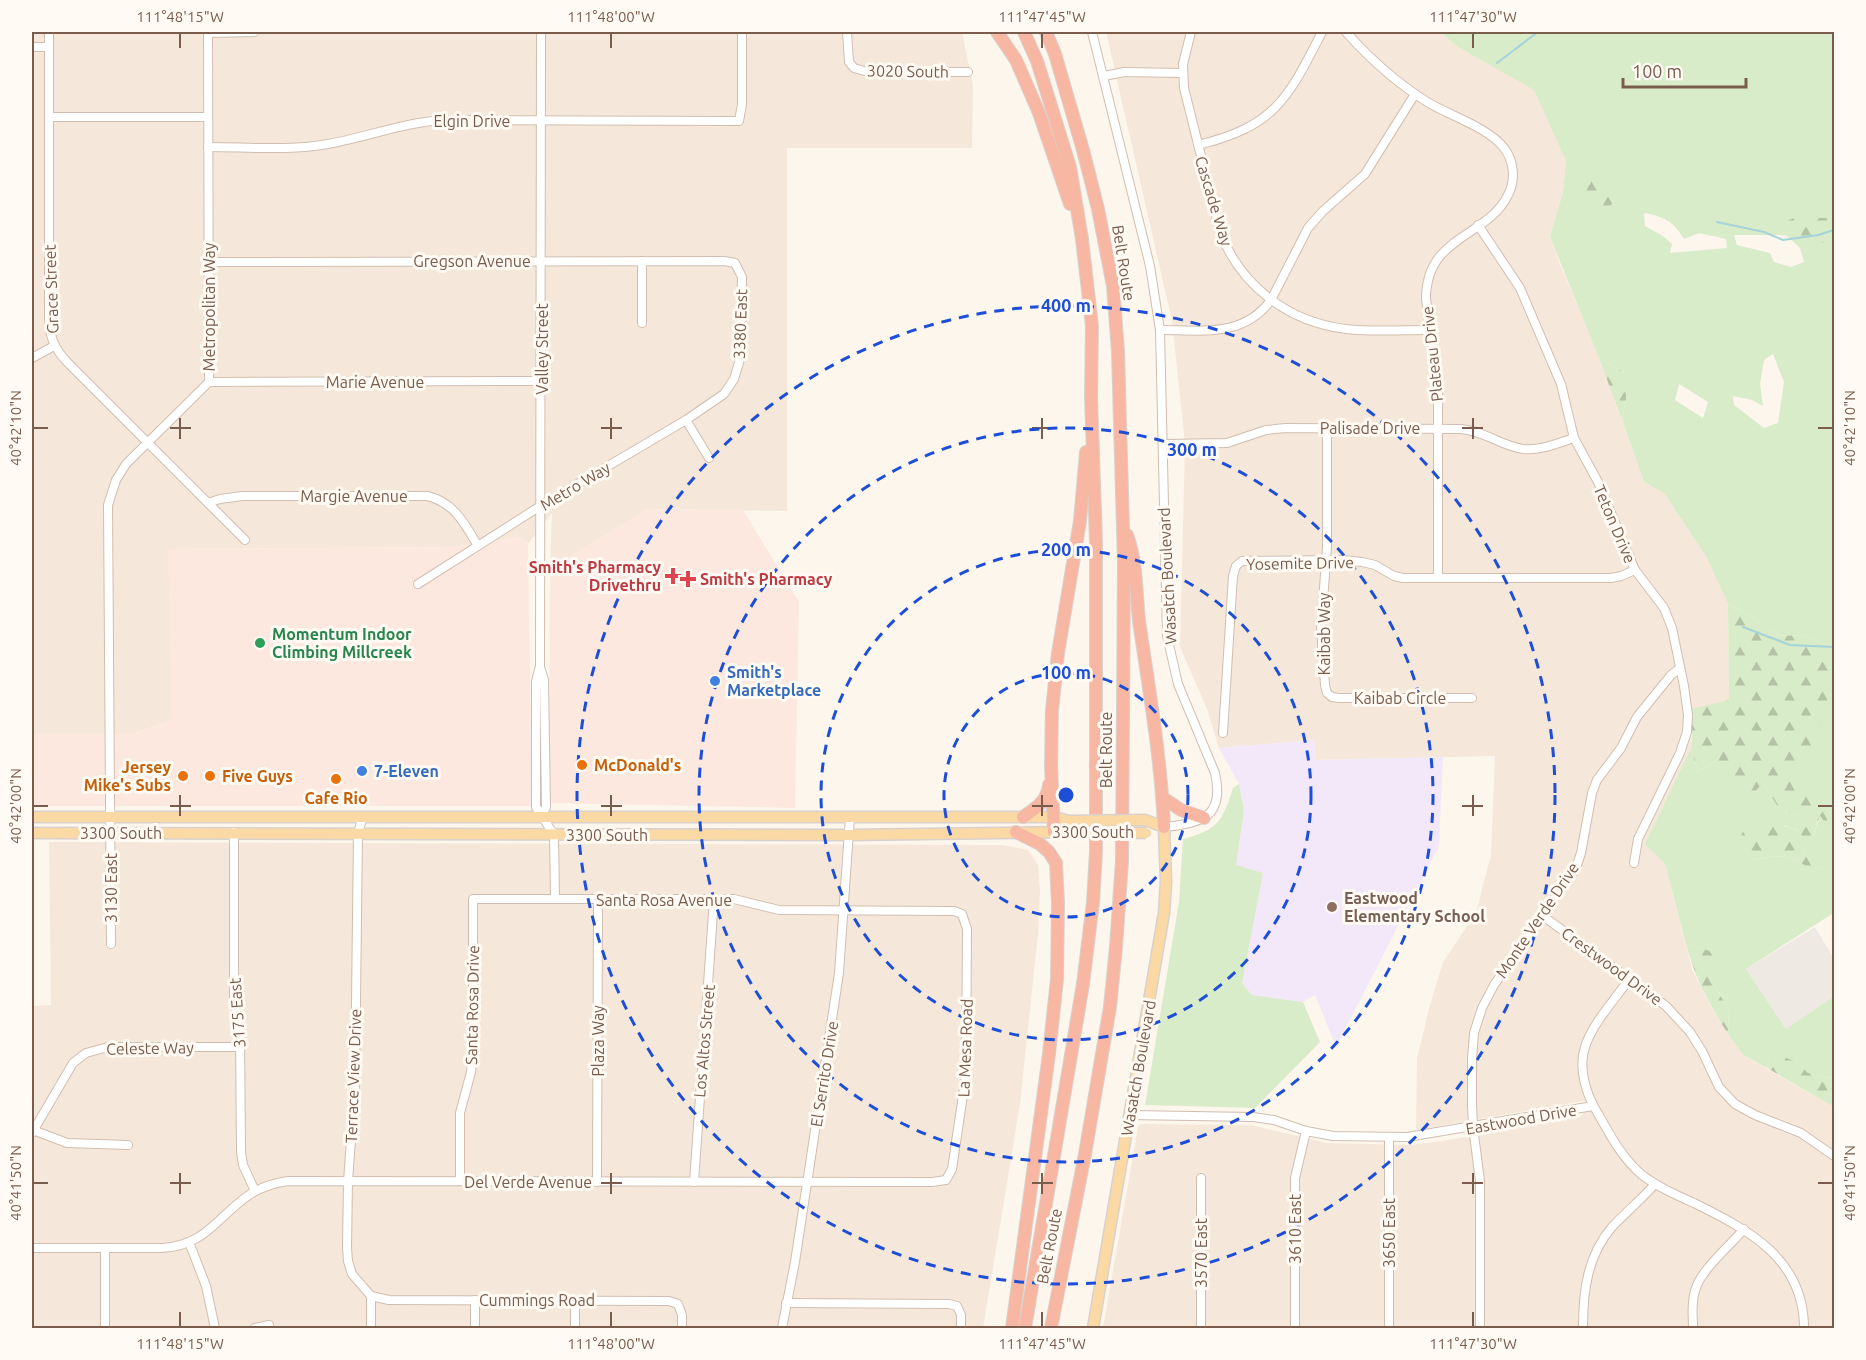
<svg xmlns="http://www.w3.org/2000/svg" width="1866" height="1360" viewBox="0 0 1866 1360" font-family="Ubuntu,sans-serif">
<defs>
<pattern id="forest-firs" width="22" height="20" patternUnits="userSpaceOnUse" patternTransform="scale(1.5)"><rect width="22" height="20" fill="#d8ecc9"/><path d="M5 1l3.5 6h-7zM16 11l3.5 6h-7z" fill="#b4c2a5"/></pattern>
</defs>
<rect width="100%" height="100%" fill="#fdf6ec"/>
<g fill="#f5e8da">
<path d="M32,32H962L973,86L972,148H787V511L648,509L550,569L552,513L528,544L521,537L456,547L169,549L172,720L132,734H32Z"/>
<path d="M1106,32H1440L1458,47L1534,89L1566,161L1563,192L1550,237L1561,267L1596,349L1644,482L1664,493L1707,558L1728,604L1729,701L1691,710V748L1646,844L1665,864L1692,969L1709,1003L1728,1034L1743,1055L1834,1107V1328H1103L1138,1127L1140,1124L1251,1125L1327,1143L1412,1145L1442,1141L1580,1117L1595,1099L1416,1130L1417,1058L1430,1005L1443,962L1476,913L1491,855L1495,756L1316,760L1314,740L1219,748L1207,709L1180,647L1185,444L1172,321Z"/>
<path d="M49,842L1003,845L1028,850L1038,865L1040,890L1038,934L1020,1104L983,1328H32V1006L51,1005Z"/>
</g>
<g fill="#fde8e0">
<path d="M648,509L743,510L799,602L795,808L549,803L550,569Z"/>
<path d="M521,537L528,545L532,806H32V734H132L172,720L168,549L456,547Z"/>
</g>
<path fill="#efe9e4" d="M1815,927L1834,959V996L1786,1029L1746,969Z"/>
<path fill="#f3e8fa" d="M1314,740L1316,760L1443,757L1439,846L1336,1047L1315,995L1303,1002L1252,995L1242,983L1263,873L1236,866L1244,811L1239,784L1219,748Z"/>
<g fill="#d8ecc9" fill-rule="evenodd">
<path d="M1440,32H1834V218H1794L1814,239L1834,245V644L1827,646L1804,635L1779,636L1752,617L1728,604L1707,558L1664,493L1644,482L1622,420L1626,399V373L1599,358L1550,237L1563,192L1566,161L1534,90L1458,47ZM1644,213C1665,217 1673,221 1684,239L1699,233L1726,239L1727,248L1670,253L1672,244L1663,236L1645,226ZM1734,235H1786L1800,248L1804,262L1791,267L1774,262L1770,253L1737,245ZM1773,354L1784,382L1778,423L1764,428L1734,405L1733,396L1752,400L1763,406L1760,384L1764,360ZM1679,384L1708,402L1703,418L1675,400Z"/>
<path d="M1823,720L1834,730V810L1816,804L1799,775L1815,756V733Z"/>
<path d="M1691,748L1698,772L1715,761L1745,778L1738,794L1763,783L1780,810L1799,815V831L1784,825L1747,861C1777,856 1784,851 1810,869L1831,866L1803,852L1813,836L1821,815L1834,833V917L1832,914L1746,969L1786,1029L1834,996V1072L1830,1079L1808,1073L1797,1062L1770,1053L1767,1068L1743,1055L1728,1034L1729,1011L1708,973L1702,948L1686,944L1665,864L1645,844Z"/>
<path d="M1239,784L1244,811L1236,865L1263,873L1242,983L1252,995L1303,1002L1320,1042L1255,1108L1145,1105L1179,902L1183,839C1218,830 1222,822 1233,788Z"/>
</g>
<g fill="url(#forest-firs)">
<path d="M1589,180L1601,186L1613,203L1603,212L1586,210L1580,194Z"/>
<path d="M1794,218H1834V245L1785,235L1780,224Z"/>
<path d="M1599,358L1626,373V399L1622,420Z"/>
<path d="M1728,604L1752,617L1779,636L1804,635L1827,646L1834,644V730L1823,721L1815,733V756L1799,775L1815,787L1816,804L1834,810V833L1820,816L1813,836L1803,852L1832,866L1810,869C1784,851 1777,856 1747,861L1737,848L1743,831C1765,825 1777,821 1798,831L1799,815L1780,810L1763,783L1749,798L1737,794L1745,778H1724L1715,761L1698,772L1691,748L1692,734L1691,709L1729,700Z"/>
<path d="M1686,944L1702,948L1723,957L1708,973L1729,1011L1728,1034C1710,1005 1694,977 1686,944Z"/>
<path d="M1770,1052L1797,1062L1808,1073L1830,1079L1834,1072V1107L1767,1068Z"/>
</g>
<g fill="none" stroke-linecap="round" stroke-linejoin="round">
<g stroke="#a5d3da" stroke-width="2">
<path d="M1497,63L1538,32"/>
<path d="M1717,222L1764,232L1783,240L1818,235L1834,230"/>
<path d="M1743,627L1790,645L1834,647"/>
</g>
<defs>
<g id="minor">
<path d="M49,32V316C49,336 54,348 67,362L245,540"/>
<path d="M541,32L540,666L536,681V807L554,835L555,899"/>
<path d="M847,32L849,62L854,68L868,72H968"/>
<path d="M1092,32L1150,266L1160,330L1167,636L1178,684L1215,773C1225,817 1202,823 1164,827"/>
<path d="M1191,32L1183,64L1184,88L1220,232C1241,286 1288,322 1346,329C1373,332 1402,330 1429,330"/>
<path d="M1346,32C1370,59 1398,84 1429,103C1451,116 1489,128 1504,148C1514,161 1516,180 1508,195C1487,238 1426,235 1426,299L1438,388V578"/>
<path d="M208,33L254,32"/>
<path d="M32,47H49"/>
<path d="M1104,76L1124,72L1182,73"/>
<path d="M49,117H208"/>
<path d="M1198,145C1276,126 1288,98 1322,32"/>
<path d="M208,147C248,147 289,151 328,144C368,137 404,122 445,120L739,121L742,104V32"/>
<path d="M1478,225L1520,288L1561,384L1574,438L1598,482L1635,570L1664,608L1672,628L1684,686L1688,715L1687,732L1680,753L1638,839L1634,863"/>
<path d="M642,261V323"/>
<path d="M209,262L724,261L735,263L742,277L741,356L734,379L724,394L686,420L542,505L418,584"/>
<path d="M1160,330C1202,330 1243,338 1271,300L1308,228L1323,211L1365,174L1415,94"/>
<path d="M32,358L54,346"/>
<path d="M209,382L542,381"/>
<path d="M686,420L709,458"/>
<path d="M1327,428V547L1321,628L1325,685L1327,693L1332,697L1339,698H1472"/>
<path d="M1164,444L1227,443L1266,430L1286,428L1461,429C1485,431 1501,446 1523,449C1541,451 1558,443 1574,438"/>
<path d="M208,503L220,499L242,496H427C454,502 465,524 478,546"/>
<path d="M540,667L544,680L546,807L541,817"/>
<path d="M1223,733L1233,576L1236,566L1242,561L1343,560L1362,562L1375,565L1394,576L1403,578H1611L1621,576L1635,570"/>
<path d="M363,816L358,833L355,1085L348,1181L347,1248L348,1261L352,1274L371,1296V1328"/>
<path d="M234,832V1000L240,1032L241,1152L243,1165L255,1191"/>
<path d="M1543,916L1666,1006L1690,1032L1702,1051L1719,1087L1735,1104L1755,1115L1801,1133L1834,1156"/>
<path d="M111,944L108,505L116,480L126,464L209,382L208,32"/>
<path d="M1630,978C1616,998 1592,1024 1585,1047C1578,1068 1586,1094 1597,1112C1610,1135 1622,1158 1642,1175C1658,1187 1676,1195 1694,1203C1749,1230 1804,1259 1804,1328"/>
<path d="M1130,1115L1253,1117L1274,1120L1306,1131L1333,1136L1407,1137L1593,1106"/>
<path d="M33,1130L67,1143L128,1145"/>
<path d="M32,1133L73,1063L86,1053L108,1047H240"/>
<path d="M597,1182L598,899"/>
<path d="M694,1182L714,899"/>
<path d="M189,1242L206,1286L215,1328"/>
<path d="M32,1248H162C205,1246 217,1217 249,1195C261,1187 274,1183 288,1181L932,1182L946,1180L952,1169L966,1075L967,929L962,914L954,911L779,910L734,899H473V1054L471,1072L460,1113V1181"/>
<path d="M105,1248V1328"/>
<path d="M371,1296L389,1300L669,1301L678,1304L682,1315V1328"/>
<path d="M786,1303L949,1304L957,1306L961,1315V1328"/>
<path d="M255,1328L269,1325"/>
<path d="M475,1328V1300"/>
<path d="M575,1328V1300"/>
<path d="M782,1328L795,1262L839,973L850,817"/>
<path d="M1201,1328V1178"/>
<path d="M1295,1328V1178L1306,1131"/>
<path d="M1389,1328V1137"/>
<path d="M1480,1328V1181L1473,1127L1472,1105V1059L1474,1033L1482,1008L1494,985L1576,868L1581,853L1592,793L1597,780L1621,748L1637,717L1671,675L1680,668"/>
<path d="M1583,1328C1583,1292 1587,1256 1612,1227C1626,1212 1642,1199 1655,1184"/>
<path d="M1693,1328C1693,1316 1691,1303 1695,1291C1700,1270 1730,1246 1744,1229"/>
</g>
<g id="major">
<path d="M32,817H1054L1069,821"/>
<path d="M1145,820L1164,827"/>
<path d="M32,833L848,835L1069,832"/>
<path d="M1093,1328L1164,913L1166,882L1164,827"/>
</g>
<g id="highway">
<path d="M997,32L1016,60L1039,113L1070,204"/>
<path d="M1024,32L1037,61L1070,167L1082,239L1092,326L1091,397L1096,541V852L1093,902L1083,984L1025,1328"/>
<path d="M1046,32L1055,54L1083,150L1098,209L1113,286L1118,352L1124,563L1122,861L1116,947L1110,1007L1085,1154L1051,1328"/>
<path d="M1127,535C1137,562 1136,593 1139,621C1149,689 1161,758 1164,827"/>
<path d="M1163,798L1181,810L1204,818"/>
<path d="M1023,817C1036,808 1047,802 1049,785"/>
<path d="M1054,832L1051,766L1052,710L1058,653L1080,521L1086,452"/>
<path d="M1012,1328L1049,1054L1057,979L1058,904L1056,863L1049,852L1040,844L1016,832"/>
</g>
</defs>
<use href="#minor" stroke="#d1beb0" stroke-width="10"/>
<use href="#major" stroke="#dad1cd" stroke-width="13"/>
<use href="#highway" stroke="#dad1cd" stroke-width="14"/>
<use href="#minor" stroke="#fff" stroke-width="8"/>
<use href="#major" stroke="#fbd9a5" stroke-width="10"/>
<use href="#highway" stroke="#f7b7a3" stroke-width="12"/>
<defs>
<g id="major-bridge">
<path d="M1069,821L1145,820"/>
<path d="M1069,832L1146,833"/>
</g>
</defs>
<use href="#major-bridge" stroke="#dad1cd" stroke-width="13" stroke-linecap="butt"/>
<use href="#major-bridge" stroke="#fbd9a5" stroke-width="10"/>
</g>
<path fill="none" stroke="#7a5c4d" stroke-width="2" d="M180,33V48M611,33V48M1042,33V48M1473,33V48M180,418V439M611,418V439M1042,418V439M1473,418V439M33,428H48M170,428H191M601,428H622M1032,428H1053M1462,428H1483M1818,428H1833M180,795V816M611,795V816M1042,795V816M1473,795V816M33,806H48M170,806H191M601,806H622M1032,806H1053M1462,806H1483M1818,806H1833M180,1173V1194M611,1173V1194M1042,1173V1194M1473,1173V1194M33,1183H48M170,1183H191M601,1183H622M1032,1183H1053M1462,1183H1483M1818,1183H1833M180,1312V1327M611,1312V1327M1042,1312V1327M1473,1312V1327"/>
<g fill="none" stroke="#1d4ed8" stroke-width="3" stroke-dasharray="10 8">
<circle cx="1066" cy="795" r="122"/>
<circle cx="1066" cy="795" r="245"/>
<circle cx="1066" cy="795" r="367"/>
<circle cx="1066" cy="795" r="489"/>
</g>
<g fill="#e0444e" stroke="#fffaf3" stroke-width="2">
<path d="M670 567h6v6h6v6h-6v6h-6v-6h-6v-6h6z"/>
<path d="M685 570h6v6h6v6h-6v6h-6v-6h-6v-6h6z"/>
</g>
<circle fill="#2e9e5b" stroke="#fffaf3" stroke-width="2" cx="260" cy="643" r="6"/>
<g fill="#3f7fe0" stroke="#fffaf3" stroke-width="2">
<circle cx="715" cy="681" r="6"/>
<circle cx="362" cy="771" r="6"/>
</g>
<g fill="#e8710a" stroke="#fffaf3" stroke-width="2">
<circle cx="582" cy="765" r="6"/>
<circle cx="183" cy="776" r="6"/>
<circle cx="210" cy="776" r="6"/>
<circle cx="336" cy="779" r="6"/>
</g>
<circle fill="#8d6e63" stroke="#fffaf3" stroke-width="2" cx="1332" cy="907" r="6"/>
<g text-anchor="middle" stroke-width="6" stroke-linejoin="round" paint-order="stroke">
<g font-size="16" fill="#7a5c4d" stroke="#fffaf3">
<text transform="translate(908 71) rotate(1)" y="6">3020 South</text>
<text x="472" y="127">Elgin Drive</text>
<text transform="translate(1214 201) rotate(73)" y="6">Cascade Way</text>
<text x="472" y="267">Gregson Avenue</text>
<text transform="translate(1124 263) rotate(81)" y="6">Belt Route</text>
<text transform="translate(51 289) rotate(-92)" y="6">Grace Street</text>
<text transform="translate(209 307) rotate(-90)" y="6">Metropolitan Way</text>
<text transform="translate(740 324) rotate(-88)" y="6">3380 East</text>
<text transform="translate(542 349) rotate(-90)" y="6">Valley Street</text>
<text transform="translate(1432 354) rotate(-96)" y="6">Plateau Drive</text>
<text x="375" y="388">Marie Avenue</text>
<text x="1370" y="434">Palisade Drive</text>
<text transform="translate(575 486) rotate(-31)" y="6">Metro Way</text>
<text x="354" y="502">Margie Avenue</text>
<text transform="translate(1615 524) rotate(67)" y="6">Teton Drive</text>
<text transform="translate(1300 563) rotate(-1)" y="6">Yosemite Drive</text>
<text transform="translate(1167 576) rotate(-93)" y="6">Wasatch Boulevard</text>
<text transform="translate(1324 634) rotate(-90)" y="6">Kaibab Way</text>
<text x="1400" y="704">Kaibab Circle</text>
<text transform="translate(1106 750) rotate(-90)" y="6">Belt Route</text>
<text x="1093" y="838">3300 South</text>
<text x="121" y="839">3300 South</text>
<text x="607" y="841">3300 South</text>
<text transform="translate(111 888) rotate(-90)" y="6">3130 East</text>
<text x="664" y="906">Santa Rosa Avenue</text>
<text transform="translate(1537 920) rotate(-56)" y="6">Monte Verde Drive</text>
<text transform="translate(1612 966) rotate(36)" y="6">Crestwood Drive</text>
<text transform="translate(472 1005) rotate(-89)" y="6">Santa Rosa Drive</text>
<text transform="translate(237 1013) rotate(-94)" y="6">3175 East</text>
<text transform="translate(598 1041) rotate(-90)" y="6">Plaza Way</text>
<text transform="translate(704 1041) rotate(-85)" y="6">Los Altos Street</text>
<text transform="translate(150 1048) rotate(-1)" y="6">Celeste Way</text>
<text transform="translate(965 1048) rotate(-88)" y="6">La Mesa Road</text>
<text transform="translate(1138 1068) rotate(-80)" y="6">Wasatch Boulevard</text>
<text transform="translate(824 1074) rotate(-81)" y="6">El Serrito Drive</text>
<text transform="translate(353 1076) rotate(-88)" y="6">Terrace View Drive</text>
<text transform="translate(1521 1119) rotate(-10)" y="6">Eastwood Drive</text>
<text x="528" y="1188">Del Verde Avenue</text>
<text transform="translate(1295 1229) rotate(-90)" y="6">3610 East</text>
<text transform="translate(1389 1233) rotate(-90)" y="6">3650 East</text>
<text transform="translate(1049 1246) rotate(-79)" y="6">Belt Route</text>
<text transform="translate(1201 1253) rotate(-90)" y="6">3570 East</text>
<text x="537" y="1306">Cummings Road</text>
</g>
<g font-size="16" font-weight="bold" fill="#be3a42" stroke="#fffaf3" text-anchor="end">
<text x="661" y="573">Smith's Pharmacy<tspan x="661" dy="18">Drivethru</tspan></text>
<text x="700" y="585" text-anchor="start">Smith's Pharmacy</text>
</g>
<g font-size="16" font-weight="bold" fill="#27864d" stroke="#fffaf3" text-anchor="start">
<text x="272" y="640">Momentum Indoor<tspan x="272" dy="18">Climbing Millcreek</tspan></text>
</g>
<g font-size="16" font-weight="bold" fill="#366cbe" stroke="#fffaf3" text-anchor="start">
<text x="727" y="678">Smith's<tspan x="727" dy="18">Marketplace</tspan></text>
<text x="374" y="777">7-Eleven</text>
</g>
<g font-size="16" font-weight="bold" fill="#c56008" stroke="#fffaf3" text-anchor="start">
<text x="594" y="771">McDonald's</text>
<text x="171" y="773" text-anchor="end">Jersey<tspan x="171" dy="18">Mike's Subs</tspan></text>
<text x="222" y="782">Five Guys</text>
<text x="336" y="804" text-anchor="middle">Cafe Rio</text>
</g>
<g font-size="16" font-weight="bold" fill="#785e54" stroke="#fffaf3" text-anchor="start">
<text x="1344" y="904">Eastwood<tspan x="1344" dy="18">Elementary School</tspan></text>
</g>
</g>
<circle cx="1066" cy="795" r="9" fill="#1d4ed8" stroke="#fffaf3" stroke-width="3"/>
<g font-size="18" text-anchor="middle" font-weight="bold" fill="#1d4ed8" stroke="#fffaf3" stroke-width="6" stroke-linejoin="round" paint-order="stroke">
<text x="1066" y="312">400 m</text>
<text x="1192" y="456">300 m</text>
<text x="1066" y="556">200 m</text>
<text x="1066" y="679">100 m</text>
</g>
<rect width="1866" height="1360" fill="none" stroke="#fffaf3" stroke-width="66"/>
<path d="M1623 78v9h123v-9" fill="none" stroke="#7a5c4d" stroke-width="3"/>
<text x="1632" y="78" font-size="18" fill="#7a5c4d" stroke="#fffaf3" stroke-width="4.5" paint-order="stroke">100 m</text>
<rect x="33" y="33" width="1800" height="1294" fill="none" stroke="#7a5c4d" stroke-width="2"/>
<g font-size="15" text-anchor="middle" fill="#7a5c4d">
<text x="180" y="22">111°48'15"W</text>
<text x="611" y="22">111°48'00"W</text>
<text x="1042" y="22">111°47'45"W</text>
<text x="1473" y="22">111°47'30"W</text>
<text transform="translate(16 428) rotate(-90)" y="5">40°42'10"N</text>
<text transform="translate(1850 428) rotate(-90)" y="5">40°42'10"N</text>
<text transform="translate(16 806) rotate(-90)" y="5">40°42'00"N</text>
<text transform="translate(1850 806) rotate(-90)" y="5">40°42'00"N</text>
<text transform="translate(16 1183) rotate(-90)" y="5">40°41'50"N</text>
<text transform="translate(1850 1183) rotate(-90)" y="5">40°41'50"N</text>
<text x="180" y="1349">111°48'15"W</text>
<text x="611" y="1349">111°48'00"W</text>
<text x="1042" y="1349">111°47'45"W</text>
<text x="1473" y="1349">111°47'30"W</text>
</g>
</svg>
